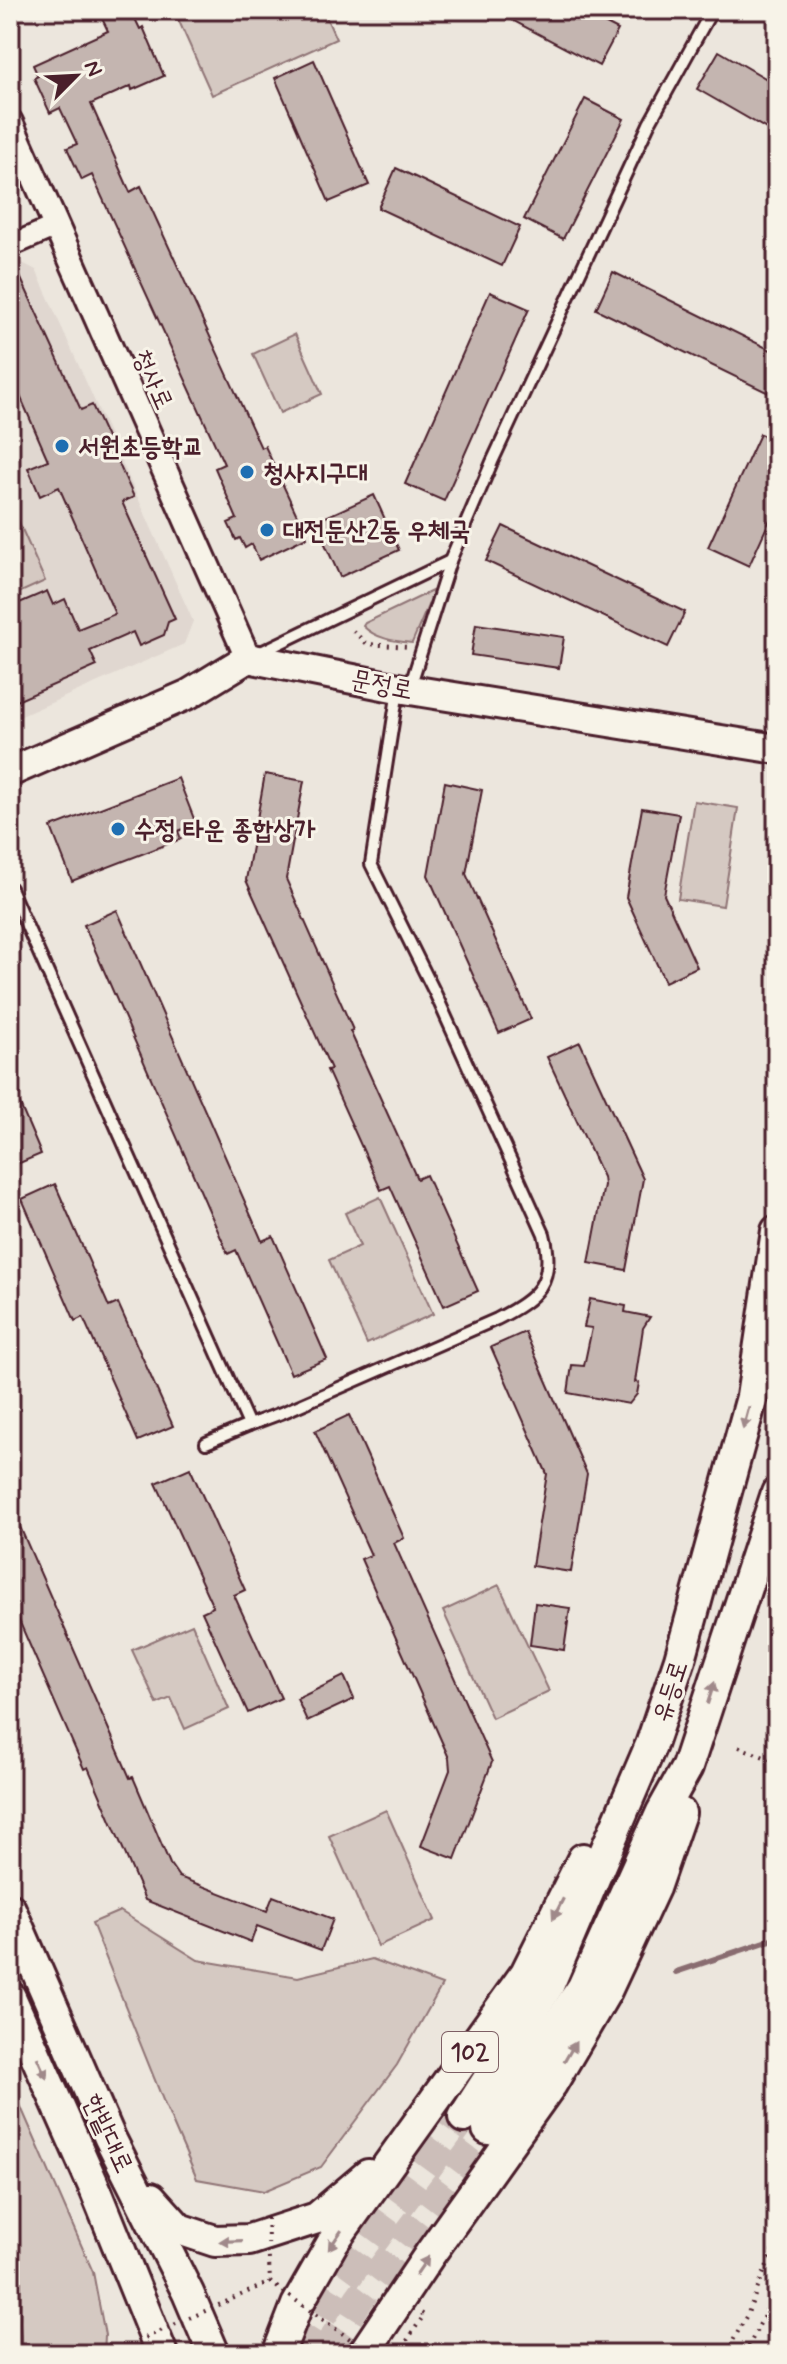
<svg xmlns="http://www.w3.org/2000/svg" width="787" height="2364" viewBox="0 0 787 2364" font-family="Mynerve,'Poor Story',sans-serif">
<rect width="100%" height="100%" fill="#ece6dd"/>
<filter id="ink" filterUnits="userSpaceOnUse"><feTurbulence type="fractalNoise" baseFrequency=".0125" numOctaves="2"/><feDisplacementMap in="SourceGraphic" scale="16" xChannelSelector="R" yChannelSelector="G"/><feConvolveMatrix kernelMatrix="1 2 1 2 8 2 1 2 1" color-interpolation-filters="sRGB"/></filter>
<g filter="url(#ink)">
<path fill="#e0d7d0" d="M15,259L36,270L193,621L184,644L10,721V262Z"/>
<g fill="#d5c9c2" stroke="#907476" stroke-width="2">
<path d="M174,10H323L336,39L212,95Z"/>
<path d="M295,334L322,394L280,413L253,354Z"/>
<path d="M10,502L45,581L10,597Z"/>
<path d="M432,591L433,594L412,643C394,641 376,639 363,626L365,623Z"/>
<path d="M694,801L738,808L723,906L678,899Z"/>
<path d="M380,1197L433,1314L367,1344L329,1260L360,1246L345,1213Z"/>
<path d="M499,1585L549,1691L492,1718L443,1611Z"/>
<path d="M192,1624L229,1709L185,1729L171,1698L157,1704L132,1650Z"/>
<path d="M386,1810L435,1920L378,1946L329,1836Z"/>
<path d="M120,1911L198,1960L298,1977L372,1959L442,1985L397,2065L321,2167L264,2191L197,2179L165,2105L92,1923Z"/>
<path d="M10,2082L93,2272L105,2335L104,2354H22L20,2322L21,2264L10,2239Z"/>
</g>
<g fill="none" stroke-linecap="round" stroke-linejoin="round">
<path stroke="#896c6f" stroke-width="6" d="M676,1972L777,1938"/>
</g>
<g fill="#c4b5b0" stroke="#4a1f2b" stroke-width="2">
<path d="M98,10H131L140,29L143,27L164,76L132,90L131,86L91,104L130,192L141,186L261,448L265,446L307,537L259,560L252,544L245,548L240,538L236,540L228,523L237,519L215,468L224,464L92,175L82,180L67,148L77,144L60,108L50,113L34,78L38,76L33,65L108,31Z"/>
<path d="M493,10H579L618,30L599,66Z"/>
<path d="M719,51L777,85V135L697,89Z"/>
<path d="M314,60L369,185L329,202L275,78Z"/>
<path d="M585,99L624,119L563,239L524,219Z"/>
<path d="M396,168L520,227L502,266L378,208Z"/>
<path d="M10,259H12L81,410L92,405L134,497L122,502L175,619L168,622L164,635L139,646L133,632L90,651L97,666L10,704V607L47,591L53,605L65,599L78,629L115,614L59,487L40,496L28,468L48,460L10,373Z"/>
<path d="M613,272L777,353V397L596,309Z"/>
<path d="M490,292L529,309L444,501L405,484Z"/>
<path d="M760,434L777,442V504L749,566L708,547Z"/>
<path d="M374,495L399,550L340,577L315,522Z"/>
<path d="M503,526L685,612L668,647L486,561Z"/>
<path d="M476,624L564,637L559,668L471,655Z"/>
<path d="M265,774L304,781L286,879L353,1030L350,1031L417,1179L426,1175L478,1291L444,1306L390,1186L381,1190L327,1070L331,1069L246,880Z"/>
<path d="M178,778L196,824L178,831L181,839L72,881L51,827Z"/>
<path d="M445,782L482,790L466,874L531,1019L499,1033L428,875Z"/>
<path d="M642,808L679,814L664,895L697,967L665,982L626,897Z"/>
<path d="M117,910L262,1241L273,1236L327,1359L291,1374L236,1250L228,1254L84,925Z"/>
<path d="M580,1042L643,1179L626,1270L589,1263L604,1185L603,1177L547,1057Z"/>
<path d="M10,1081L41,1154L10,1167Z"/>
<path d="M55,1184L109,1307L118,1303L173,1426L138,1441L83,1317L75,1321L22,1199Z"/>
<path d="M590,1299L626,1306L625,1312L650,1317L643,1328L635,1382L639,1383L637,1394L629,1404L568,1393L572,1365L584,1366L592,1328L584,1327Z"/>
<path d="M525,1332L587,1474L571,1572L532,1566L547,1474L491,1347Z"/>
<path d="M349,1415L404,1538L394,1543L492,1762L455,1859L421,1846L450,1770L449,1758L361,1559L371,1555L315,1431Z"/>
<path d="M190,1468L245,1590L234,1595L281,1698L248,1713L202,1612L213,1607L156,1483Z"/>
<path d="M10,1504L130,1778L133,1777L170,1864L179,1877L267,1911L273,1896L333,1919L321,1950L257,1926L251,1942L145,1900L88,1767L84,1769L10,1600Z"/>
<path d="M535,1603L570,1608L564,1650L530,1645Z"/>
<path d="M344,1676L354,1699L307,1721L297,1699Z"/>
</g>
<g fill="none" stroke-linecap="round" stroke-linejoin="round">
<g stroke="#ccbeb9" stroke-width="30" stroke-dasharray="30 15" stroke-linecap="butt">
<path d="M298,2354L341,2285L464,2117"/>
<path d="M324,2354L359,2299L488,2129"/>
</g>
<defs>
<g id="service">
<path d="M257,654L450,561"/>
<path d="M410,687L450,561L492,462L649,124L712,10"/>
<path d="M10,888L249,1425L206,1443"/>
<path d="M249,1425L284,1412L497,1319C538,1298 556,1282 544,1234L436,995L371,864L398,690"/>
</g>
<path id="minor" d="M10,246L56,226"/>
<path id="tertiary" d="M10,122L248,658"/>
<path id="secondary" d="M10,772L189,694L248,658L398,688L777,749"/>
<g id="primary">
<path d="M10,1909L110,2138L188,2293L214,2354"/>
<path d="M10,1997L96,2191L162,2354"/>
<path d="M464,2117L548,1986L651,1745L680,1659L752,1397L777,1231"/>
<path d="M488,2129L583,1987L662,1812L687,1767L777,1493"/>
<path d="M151,2198L179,2229L215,2241L249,2240L317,2218L368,2175"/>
<path d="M278,2354L297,2305L333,2242L526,1973L583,1859"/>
<path d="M363,2354L430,2254L552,2083L606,1991L654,1888L680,1813"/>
</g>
</defs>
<use href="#service" stroke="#4a1f2b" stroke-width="16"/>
<use href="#minor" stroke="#4a1f2b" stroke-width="26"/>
<use href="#tertiary" stroke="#4a1f2b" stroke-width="30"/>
<use href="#secondary" stroke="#4a1f2b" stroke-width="34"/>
<use href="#primary" stroke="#4a1f2b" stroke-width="36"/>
<g stroke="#4a1f2b" stroke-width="4" stroke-dasharray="2 6" stroke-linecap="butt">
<path d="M353,631L367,644L409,647"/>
<path d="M739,1747L777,1762"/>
<path d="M129,2354V2349"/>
<path d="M398,2354L424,2315L421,2313"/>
<path d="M726,2354L748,2313L777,2240"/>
<path d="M745,2354L777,2289"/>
</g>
<use href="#service" stroke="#f7f3e8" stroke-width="10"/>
<use href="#minor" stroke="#f7f3e8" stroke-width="20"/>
<use href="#tertiary" stroke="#f7f3e8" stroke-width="24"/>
<use href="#secondary" stroke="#f7f3e8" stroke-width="28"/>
<use href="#primary" stroke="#f7f3e8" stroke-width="30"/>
<g stroke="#4a1f2b" stroke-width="4" stroke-dasharray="2 6" stroke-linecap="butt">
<path d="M267,2218L270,2282L371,2354"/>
<path d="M138,2341L270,2282"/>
</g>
</g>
<defs><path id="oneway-solid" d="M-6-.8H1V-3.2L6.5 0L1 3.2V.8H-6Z" transform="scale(2)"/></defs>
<g fill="#a0898a">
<use href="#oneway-solid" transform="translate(746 1418) rotate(105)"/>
<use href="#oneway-solid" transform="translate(711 1693) rotate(-72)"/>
<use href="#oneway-solid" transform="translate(558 1909) rotate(117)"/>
<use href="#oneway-solid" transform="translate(570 2052) rotate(-60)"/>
<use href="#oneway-solid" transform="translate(42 2068) rotate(66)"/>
<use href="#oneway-solid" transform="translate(335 2240) rotate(124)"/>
<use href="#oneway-solid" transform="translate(231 2241) rotate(178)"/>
<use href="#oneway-solid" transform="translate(422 2266) rotate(-56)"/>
</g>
</g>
<g fill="#1f6fb2" stroke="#f7f3e8" stroke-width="3">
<circle cx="62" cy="446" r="8"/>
<circle cx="247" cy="472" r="8"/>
<circle cx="267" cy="530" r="8"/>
<circle cx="118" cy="829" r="8"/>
</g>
<g text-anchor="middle" stroke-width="6" stroke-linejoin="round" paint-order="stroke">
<rect fill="#f7f3e8" stroke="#7e5f64" stroke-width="2" x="442" y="2032" width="56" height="40" rx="6"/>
<g font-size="24" font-weight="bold" fill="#4a1f2b">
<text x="470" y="2060">102</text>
</g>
<g font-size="26" fill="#4a1f2b" stroke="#f7f3e8">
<text transform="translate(154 379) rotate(66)" y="9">청사로</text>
<text transform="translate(382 684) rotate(11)" y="9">문정로</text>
<text transform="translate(669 1691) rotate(-72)" y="9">유등로</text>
<text transform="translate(109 2133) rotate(65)" y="9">한밭대로</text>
</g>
<g font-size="26" font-weight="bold" fill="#4a1f2b" stroke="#f7f3e8" text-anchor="start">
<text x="78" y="455">서원초등학교</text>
<text x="263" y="481">청사지구대</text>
<text x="283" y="539">대전둔산2동 우체국</text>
<text x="134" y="838">수정 타운 종합상가</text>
</g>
</g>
<rect width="787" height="2364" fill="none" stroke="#f7f3e8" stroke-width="40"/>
<rect x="20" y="20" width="747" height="2324" fill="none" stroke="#4a1f2b" stroke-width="3" filter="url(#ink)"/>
<g transform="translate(76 76) rotate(66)" stroke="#f7f3e8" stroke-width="6" paint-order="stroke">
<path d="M0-6L14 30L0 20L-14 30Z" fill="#4a1f2b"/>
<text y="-12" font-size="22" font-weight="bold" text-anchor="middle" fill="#4a1f2b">N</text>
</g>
</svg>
